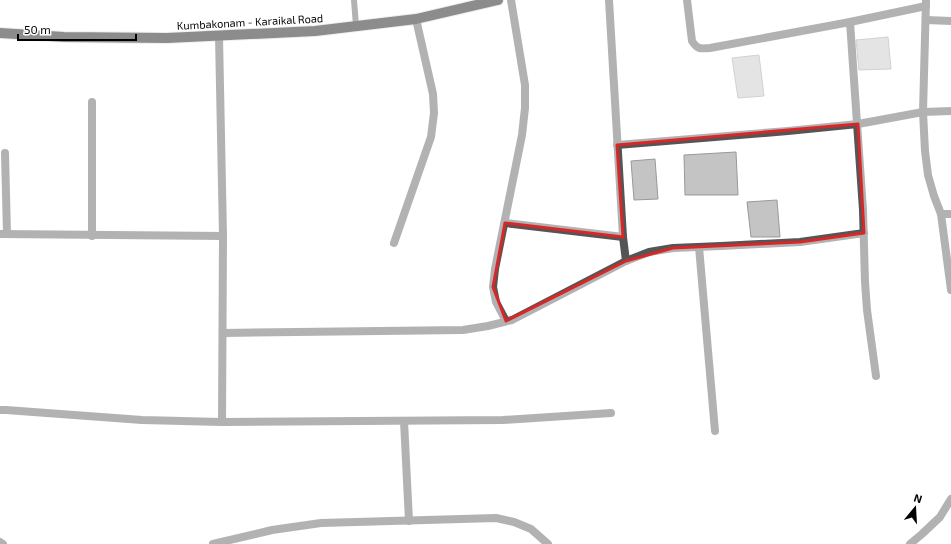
<svg xmlns="http://www.w3.org/2000/svg" width="951" height="544" viewBox="0 0 951 544" font-family="'Exo 2',sans-serif">
<rect width="100%" height="100%" fill="#fff"/>
<g fill="#c4c4c4" stroke="#999">
<path d="M888,37L891,69L859,70L856,40Z"/>
<path d="M759,55L764,96L738,98L732,58Z"/>
<path d="M736,152L738,195H685L684,155Z"/>
<path d="M655,159L658,199L634,200L631,161Z"/>
<path d="M777,200L780,237H751L747,202Z"/>
</g>
<g fill="none" stroke-linecap="round" stroke-linejoin="round">
<defs>
<path id="primary" d="M0,33L64,37L167,38L315,31L416,19L498,0"/>
</defs>
<use href="#primary" stroke="#dbdbdb" stroke-width="12"/>
<path stroke="#555" stroke-width="6" d="M354,0L356,26"/>
<g stroke="#555" stroke-width="8">
<path d="M609,0L623,237L626,261"/>
<path d="M687,0L692,41C697,49 700,49 710,48L850,22L926,6"/>
<path d="M926,0L923,112L925,151L928,175L934,196L941,214H951"/>
<path d="M926,20L951,21"/>
<path d="M850,22L863,210L865,282L867,310L876,376"/>
<path d="M219,36L223,236L222,422"/>
<path d="M92,102V236"/>
<path d="M617,145L788,131L858,124L923,112L951,111"/>
<path d="M5,153L7,234"/>
<path d="M941,214L951,290"/>
<path d="M505,223L623,237"/>
<path d="M0,234L223,236"/>
<path d="M394,243L431,137L434,113L433,94L416,19"/>
<path d="M699,247L715,431"/>
<path d="M506,321L496,302L493,287L495,269L522,135L525,108V85L511,0"/>
<path d="M223,333L463,330L488,326L512,320L626,261L649,252L673,248L721,246L800,242L864,233"/>
<path d="M0,410H6L142,420L222,422L503,420L611,413"/>
<path d="M404,421L409,521"/>
<path d="M0,542L3,544"/>
<path d="M213,544L272,530L321,523L496,518L514,522L531,529L548,544"/>
<path d="M910,544L922,534L940,517L951,499"/>
</g>
<use href="#primary" stroke="#000" stroke-width="10"/>
</g>
<path d="M0 0H951V544H0ZM858,124L864,233L800,242L673,248L626,261L506,321L493,287L505,223L623,237L617,145Z" fill="#fff" fill-opacity=".55" fill-rule="evenodd"/>
<path fill="none" stroke="#d62828" stroke-width="3" stroke-linejoin="round" d="M858,124L864,233L800,242L673,248L626,261L506,321L493,287L505,223L623,237L617,145Z"/>
<g text-anchor="middle" stroke-width="3" stroke-linejoin="round" paint-order="stroke">
<g font-size="11" fill="#000" stroke="#fff">
<text transform="translate(250 22) rotate(-3)" y="4">Kumbakonam - Karaikal Road</text>
</g>
</g>
<g transform="translate(915 508) rotate(18)" stroke="#ffffff" stroke-width="3" paint-order="stroke">
<path d="M0-3L7 15L0 10L-7 15Z" fill="#000000"/>
<text y="-6" font-size="11" font-weight="bold" text-anchor="middle" fill="#000000">N</text>
</g>
<path d="M18 34v6h118v-6" fill="none" stroke="#000000" stroke-width="2"/>
<text x="24" y="34" font-size="12" fill="#000000" stroke="#ffffff" stroke-width="3" paint-order="stroke">50 m</text>
</svg>
